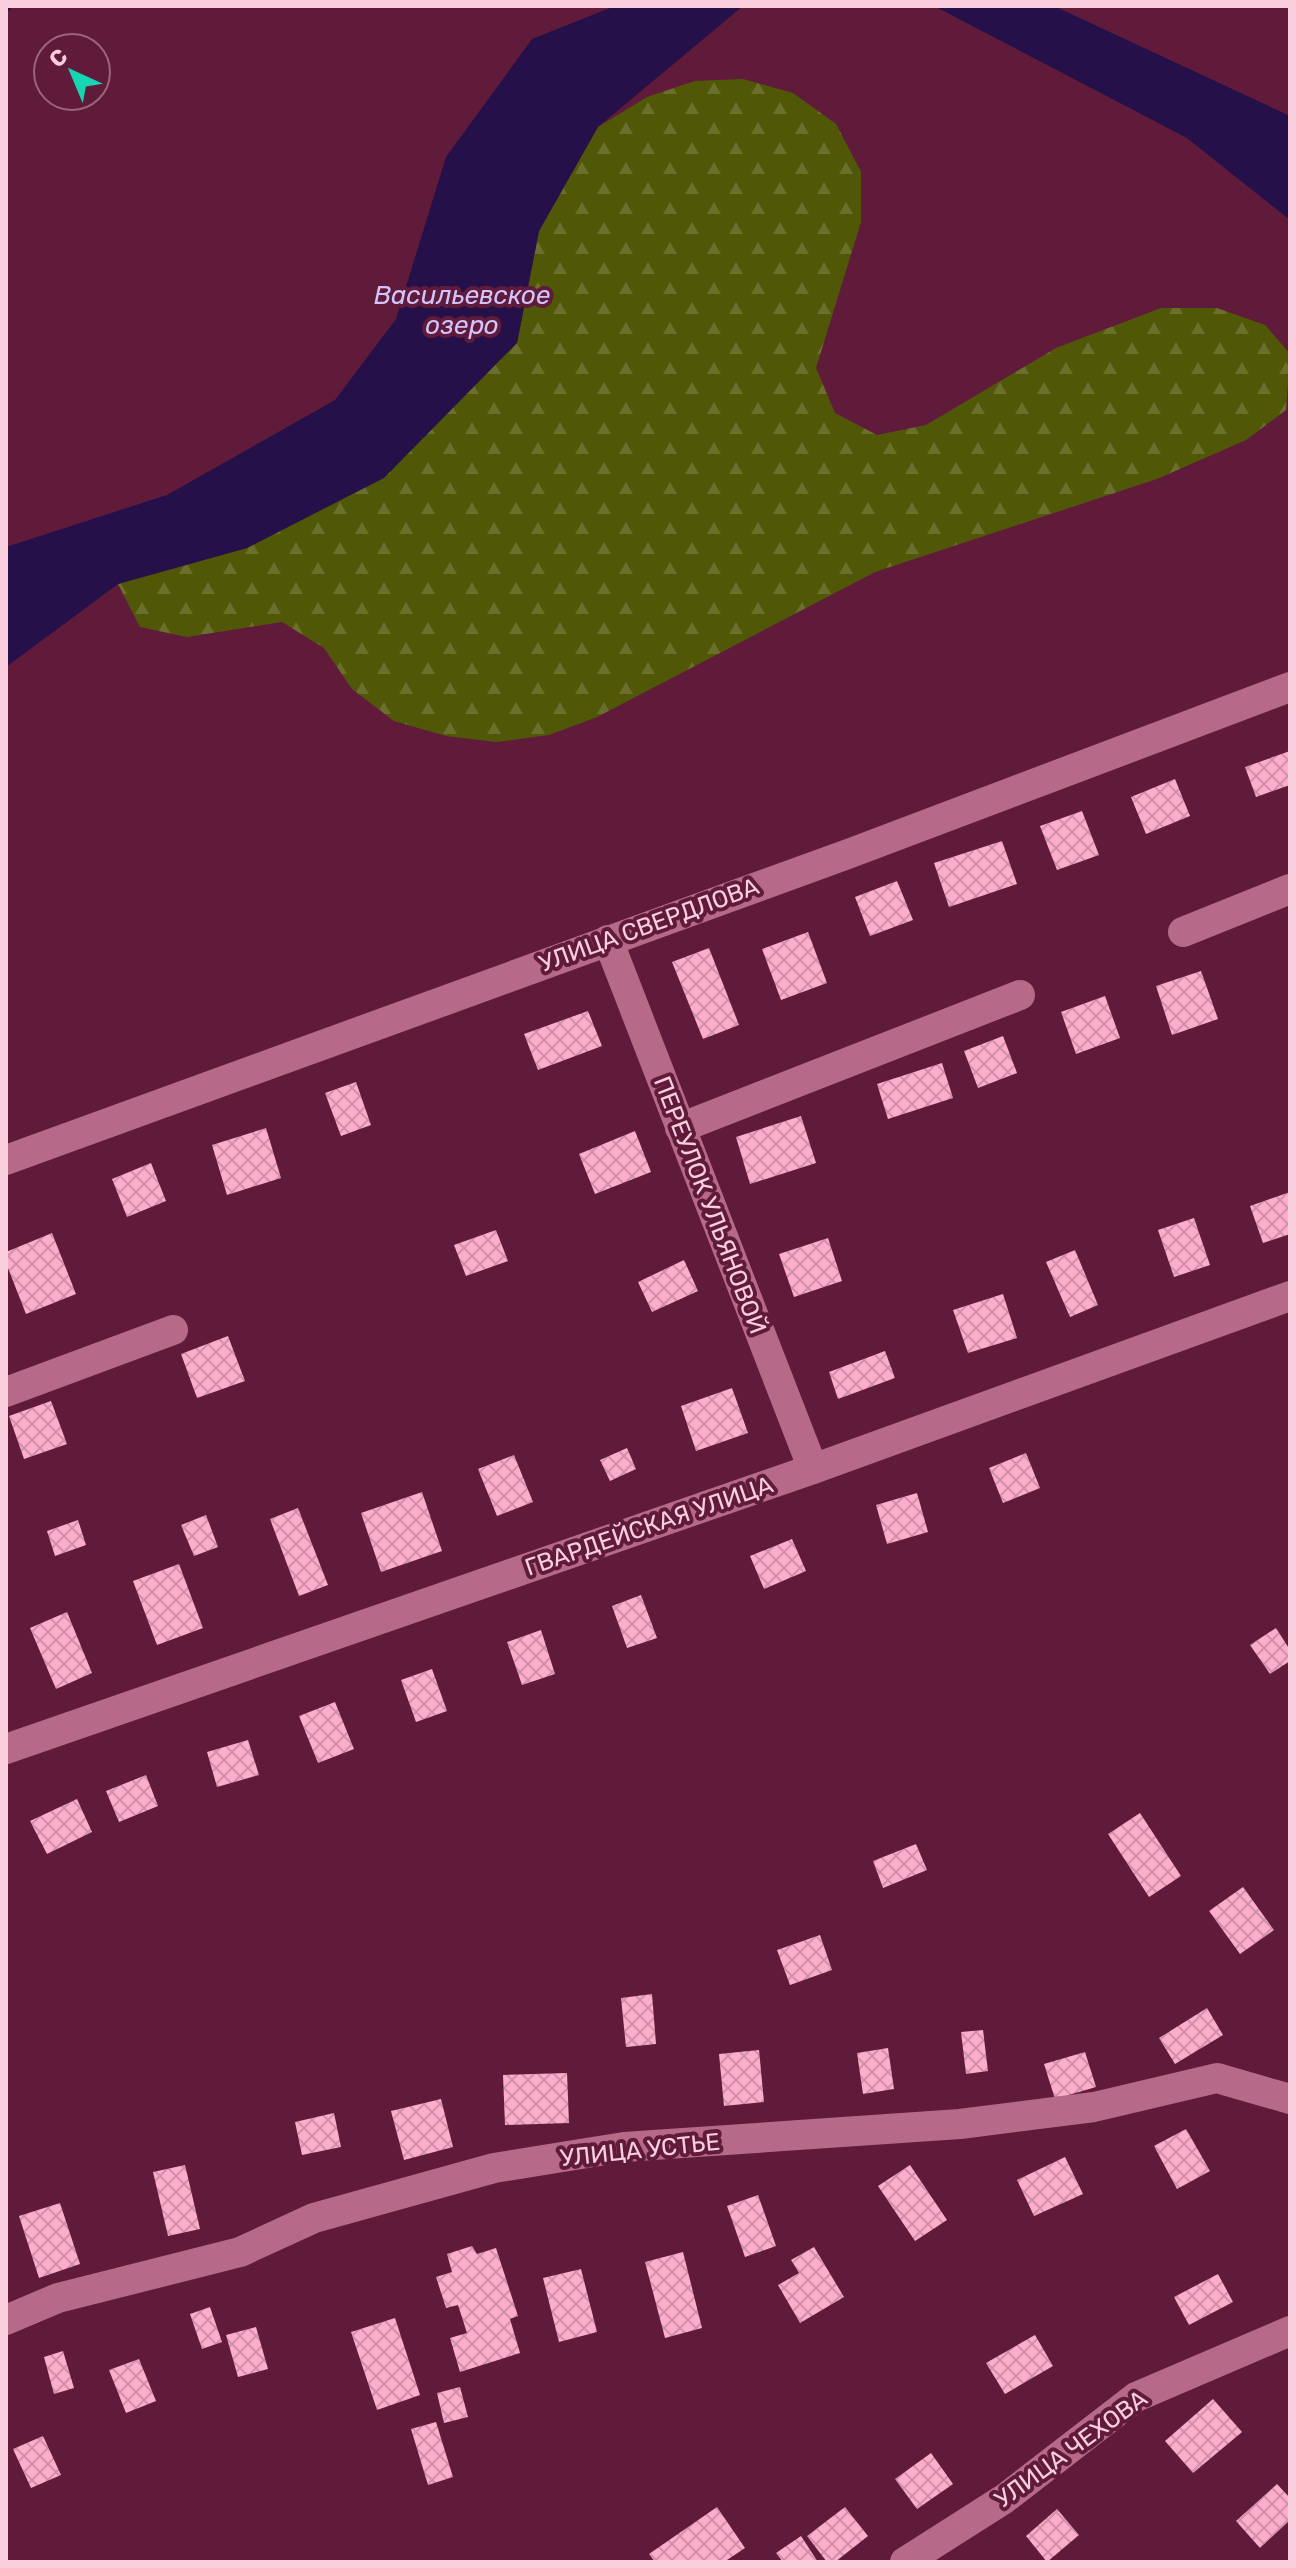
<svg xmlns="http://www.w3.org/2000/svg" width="1296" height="2568" viewBox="0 0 1296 2568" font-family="Rubik,sans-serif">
<defs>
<pattern id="forest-firs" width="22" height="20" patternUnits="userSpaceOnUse" patternTransform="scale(2)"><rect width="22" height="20" fill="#505807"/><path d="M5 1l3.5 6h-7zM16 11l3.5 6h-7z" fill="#6a6f2b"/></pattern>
<pattern id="building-cross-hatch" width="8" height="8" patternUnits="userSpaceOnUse" patternTransform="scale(2)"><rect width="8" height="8" fill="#fdadcb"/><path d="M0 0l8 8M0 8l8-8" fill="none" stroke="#d091a9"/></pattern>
</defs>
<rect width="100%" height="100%" fill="#601b3b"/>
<path fill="url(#forest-firs)" d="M743,79L793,93L836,124L861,172V222L816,368L835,413L877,435L926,425L1056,348L1161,308H1217L1265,325L1290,354L1286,410L1246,440L1157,479L875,572L597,717L549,735L496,742L446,736L394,721L352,689L324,648L282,622L187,637L140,627L118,584L247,548L517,343L539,231L598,127L647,97L695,81Z"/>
<g fill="#26104a">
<path d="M615,6H743L598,127L539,231L517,343L384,478L247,548L118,584L6,667V547L167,495L335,400L396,319L446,157L532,39Z"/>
<path d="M934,6H1054L1290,116V220L1187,138Z"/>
</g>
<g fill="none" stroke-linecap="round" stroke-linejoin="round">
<path stroke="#26104a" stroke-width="9" d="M6,7L7,6"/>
</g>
<g fill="url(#building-cross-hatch)">
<path d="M1290,751V785L1256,797L1245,767Z"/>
<path d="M1175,779L1190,816L1146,834L1131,797Z"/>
<path d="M1082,811L1099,855L1057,870L1040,826Z"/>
<path d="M1002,841L1017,884L949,907L934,863Z"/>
<path d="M897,881L913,920L870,936L855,897Z"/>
<path d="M808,932L827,983L781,1000L762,949Z"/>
<path d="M709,948L739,1025L703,1039L672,962Z"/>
<path d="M1201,971L1218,1019L1172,1035L1156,986Z"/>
<path d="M1105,996L1120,1038L1076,1054L1061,1012Z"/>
<path d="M588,1011L602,1046L538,1070L524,1034Z"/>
<path d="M1003,1036L1017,1073L978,1088L964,1051Z"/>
<path d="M942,1063L953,1098L888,1119L877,1084Z"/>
<path d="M356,1082L371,1125L341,1136L325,1093Z"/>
<path d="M801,1116L816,1163L750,1184L736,1137Z"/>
<path d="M266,1128L281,1178L227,1195L212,1145Z"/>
<path d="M635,1131L651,1172L595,1194L579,1154Z"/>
<path d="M151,1163L166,1201L127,1217L112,1179Z"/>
<path d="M1290,1192V1234L1263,1243L1250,1206Z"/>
<path d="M1194,1218L1210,1265L1174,1277L1158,1230Z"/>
<path d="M496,1230L508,1261L466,1276L454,1245Z"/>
<path d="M52,1233L76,1294L26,1314L6,1263V1252Z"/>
<path d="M828,1238L842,1281L794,1297L779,1254Z"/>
<path d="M1075,1250L1098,1305L1070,1317L1046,1262Z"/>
<path d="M684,1260L698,1291L652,1312L638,1282Z"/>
<path d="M1003,1294L1017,1338L968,1353L953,1310Z"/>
<path d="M228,1336L245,1381L197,1398L181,1354Z"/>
<path d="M885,1351L895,1378L838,1399L829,1372Z"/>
<path d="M732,1388L748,1433L696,1451L681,1406Z"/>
<path d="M51,1401L67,1444L24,1459L9,1416Z"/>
<path d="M627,1448L636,1469L610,1481L600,1460Z"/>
<path d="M1026,1453L1040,1488L1003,1503L989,1468Z"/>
<path d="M514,1455L533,1502L497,1516L478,1469Z"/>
<path d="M422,1492L442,1551L381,1572L361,1513Z"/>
<path d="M917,1493L928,1532L887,1544L876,1505Z"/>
<path d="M298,1508L328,1585L299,1596L270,1519Z"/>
<path d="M206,1515L218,1547L194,1556L181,1525Z"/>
<path d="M78,1520L86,1545L55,1556L47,1531Z"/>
<path d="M792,1539L806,1571L764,1589L750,1556Z"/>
<path d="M179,1564L203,1628L157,1645L133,1581Z"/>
<path d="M641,1595L657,1638L627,1648L612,1606Z"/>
<path d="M67,1612L92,1673L56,1689L30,1628Z"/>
<path d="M1276,1628L1290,1650V1661L1270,1674L1250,1645Z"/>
<path d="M541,1630L555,1674L522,1685L507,1642Z"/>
<path d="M432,1669L447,1711L416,1722L401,1680Z"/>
<path d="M335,1702L354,1749L318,1763L299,1716Z"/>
<path d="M248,1740L259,1775L217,1787L207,1752Z"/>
<path d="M146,1775L158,1806L119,1822L106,1791Z"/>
<path d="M77,1799L92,1832L47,1854L30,1821Z"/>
<path d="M1140,1813L1181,1876L1149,1897L1108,1834Z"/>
<path d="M916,1844L927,1870L883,1888L873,1861Z"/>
<path d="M1243,1887L1274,1930L1240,1954L1209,1911Z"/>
<path d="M820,1935L832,1970L790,1985L777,1950Z"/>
<path d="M652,1994L656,2044L626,2047L621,1998Z"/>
<path d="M1207,2008L1223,2035L1175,2064L1159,2038Z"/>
<path d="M983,2030L988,2071L966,2074L961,2032Z"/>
<path d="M888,2048L894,2089L863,2094L857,2053Z"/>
<path d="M759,2050L764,2102L724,2106L719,2054Z"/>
<path d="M1085,2052L1096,2087L1055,2099L1044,2064Z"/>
<path d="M567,2073L569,2123L505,2125L503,2075Z"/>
<path d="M441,2099L453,2147L404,2160L391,2111Z"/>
<path d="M334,2113L341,2147L302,2155L295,2122Z"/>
<path d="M1186,2129L1210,2171L1177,2189L1154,2146Z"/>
<path d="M1065,2157L1083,2194L1034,2216L1017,2180Z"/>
<path d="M185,2165L200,2229L168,2236L153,2172Z"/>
<path d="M910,2165L947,2220L915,2241L878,2186Z"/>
<path d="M758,2195L776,2246L745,2257L727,2206Z"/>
<path d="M60,2203L80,2264L39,2278L19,2216Z"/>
<path d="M472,2246L477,2254L496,2248L518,2316L510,2319L520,2353L460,2372L450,2338L467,2333L458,2305L446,2308L436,2277L452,2272L447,2254Z"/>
<path d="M814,2247L844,2297L800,2323L778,2285L799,2273L791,2260Z"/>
<path d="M683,2252L702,2328L665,2338L645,2262Z"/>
<path d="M581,2269L597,2332L559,2342L543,2278Z"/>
<path d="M1218,2274L1233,2302L1189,2325L1174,2297Z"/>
<path d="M210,2307L222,2342L202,2349L190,2314Z"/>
<path d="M395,2318L420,2395L377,2410L351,2332Z"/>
<path d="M256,2327L268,2369L238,2377L226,2335Z"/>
<path d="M1035,2335L1053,2366L1005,2394L986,2363Z"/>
<path d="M63,2351L74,2388L54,2394L44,2357Z"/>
<path d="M139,2359L156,2401L126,2413L109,2370Z"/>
<path d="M460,2387L468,2417L444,2423L437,2393Z"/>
<path d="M1213,2399L1242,2432L1193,2473L1165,2441Z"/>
<path d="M436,2422L453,2477L428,2485L411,2429Z"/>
<path d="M43,2436L61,2475L31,2488L13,2449Z"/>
<path d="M931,2453L953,2484L917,2509L895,2479Z"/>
<path d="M1277,2484L1290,2498V2520L1260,2548L1236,2521Z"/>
<path d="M717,2507L745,2548L724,2562H655L649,2554Z"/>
<path d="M845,2507L868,2536L835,2562H827L807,2536Z"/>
<path d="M1057,2509L1079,2535L1047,2562L1026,2536Z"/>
<path d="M801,2536L818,2562H783L776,2553Z"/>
</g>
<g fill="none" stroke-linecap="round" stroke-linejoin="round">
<g stroke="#b76a88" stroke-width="30">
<path d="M1183,932L1290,889"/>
<path d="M608,940L813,1469"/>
<path d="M680,1128L1020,995"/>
<path d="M6,1160L848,854L1290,687"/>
<path d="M6,1392L173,1330"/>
<path d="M6,1749L813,1469L1290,1296"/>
<path d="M6,2320L58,2298L240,2252L314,2218L494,2168L624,2147L960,2124L1094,2107L1217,2078L1290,2099"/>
<path d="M905,2562L1004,2499L1136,2397L1290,2331"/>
</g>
</g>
<g text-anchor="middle" stroke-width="8" stroke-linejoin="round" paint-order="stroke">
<g font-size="24" fill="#facedd" stroke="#601b3b">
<text transform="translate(649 925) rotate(-20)" y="8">УЛИЦА СВЕРДЛОВА</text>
<text transform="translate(710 1205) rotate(69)" y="8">ПЕРЕУЛОК УЛЬЯНОВОЙ</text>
<text transform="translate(649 1526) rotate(-19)" y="8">ГВАРДЕЙСКАЯ УЛИЦА</text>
<text transform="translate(640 2150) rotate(-6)" y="8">УЛИЦА УСТЬЕ</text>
<text transform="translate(1071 2449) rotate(-36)" y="8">УЛИЦА ЧЕХОВА</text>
</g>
<g font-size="26" font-style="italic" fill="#d1c4fc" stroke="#601b3b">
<text x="462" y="304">Васильевское<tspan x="462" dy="30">озеро</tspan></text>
</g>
</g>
<rect width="1296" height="2568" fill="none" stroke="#facedd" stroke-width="16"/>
<g transform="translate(72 72) rotate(316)"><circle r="38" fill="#601b3b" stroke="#9e637c" stroke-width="2"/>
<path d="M0-6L14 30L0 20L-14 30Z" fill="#16d5b3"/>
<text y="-12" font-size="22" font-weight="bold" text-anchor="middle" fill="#facedd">С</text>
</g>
</svg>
